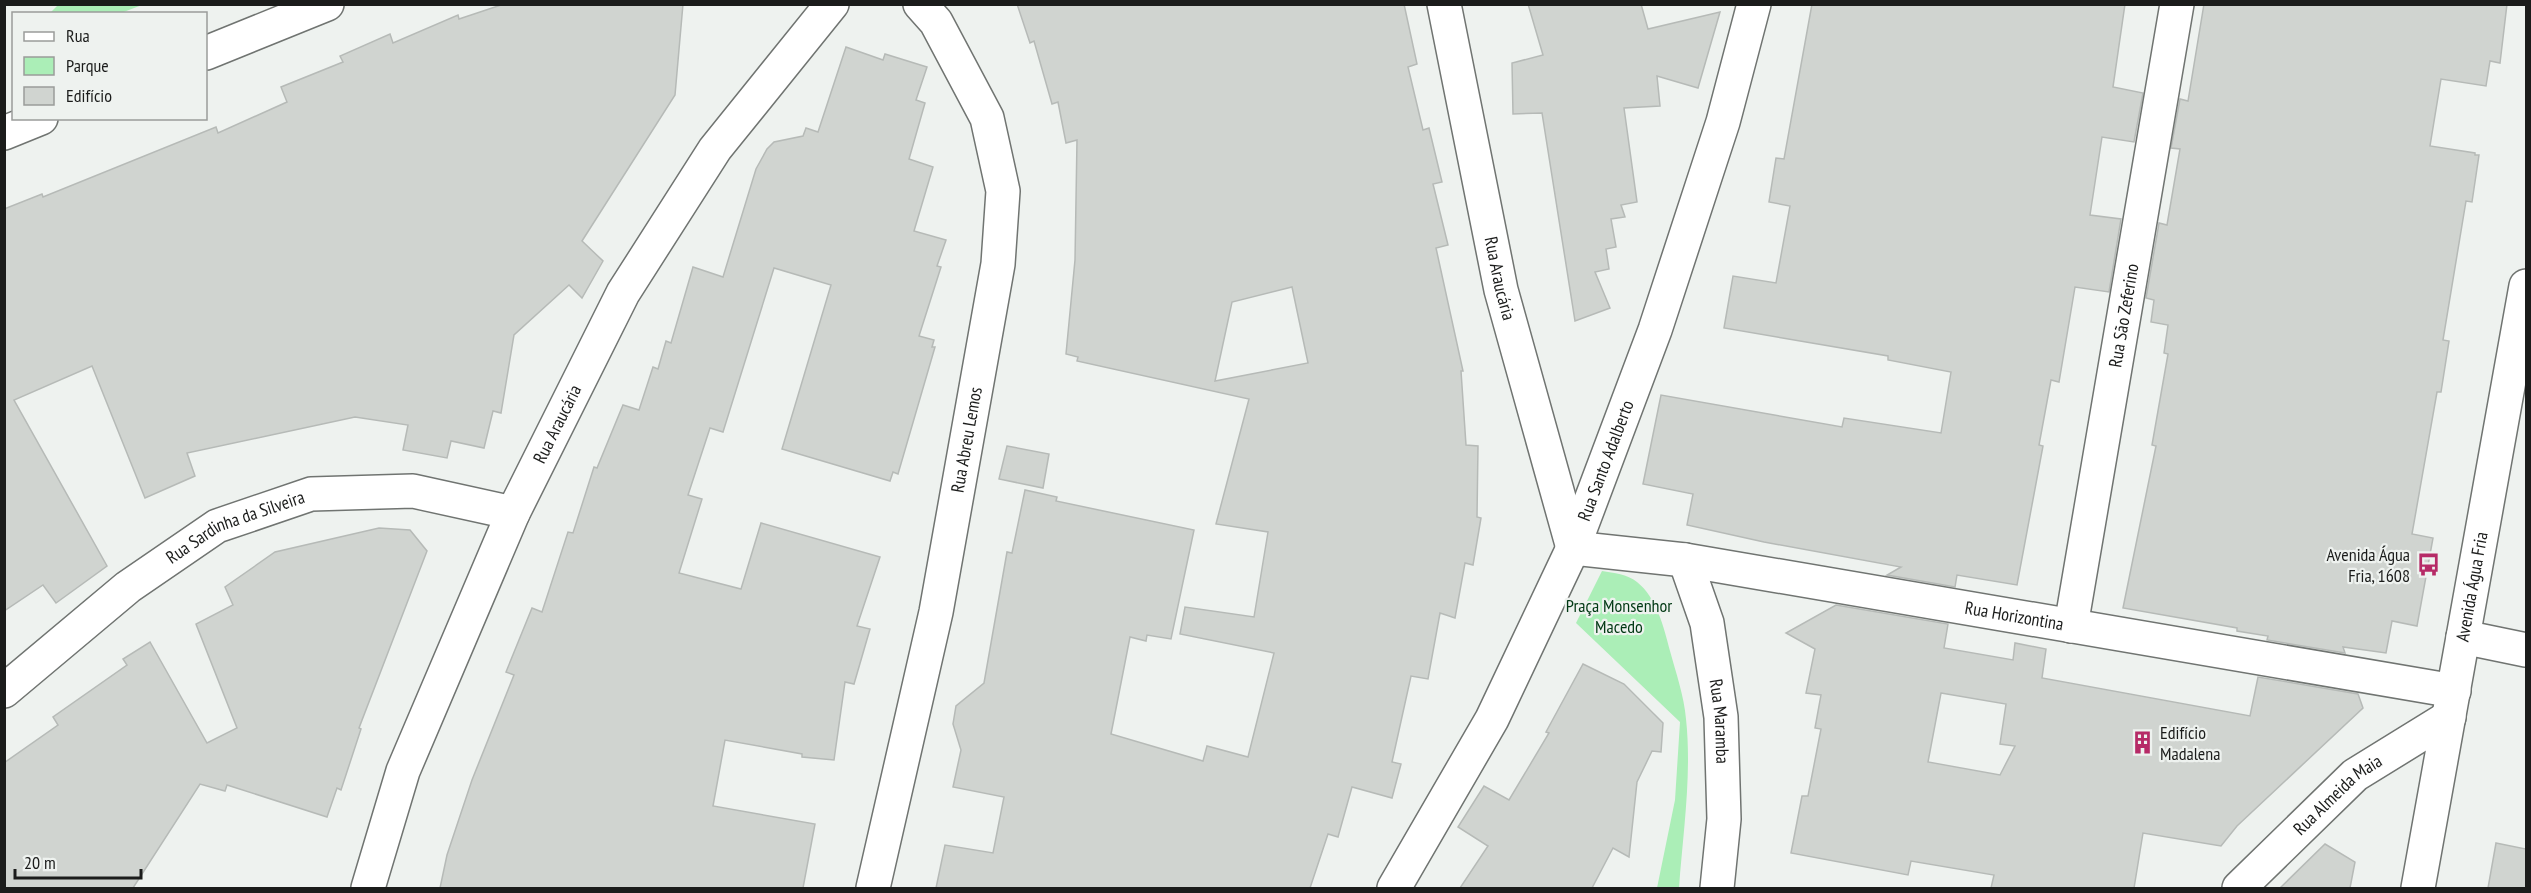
<svg xmlns="http://www.w3.org/2000/svg" width="2531" height="893" viewBox="0 0 2531 893" font-family="'PT Sans Narrow',sans-serif">
<rect width="100%" height="100%" fill="#eef2ef"/>
<g fill="#abeeb7">
<path d="M58,5V4L142,5L121,13H50Z"/>
<path d="M1602,571C1614,573 1627,574 1637,582C1657,598 1664,628 1670,651C1676,673 1684,696 1686,719C1692,774 1683,833 1679,888H1657L1675,800L1680,722L1576,623Z"/>
</g>
<g fill="#d0d4d0" stroke="#b6bab7" stroke-width="1.5" fill-rule="evenodd">
<path d="M504,4H683L675,95L582,241L603,261L582,298L569,285L514,335L501,413L493,411L484,448L451,441L447,458L403,450L408,425L355,417L187,453L195,476L145,498L92,366L14,400L107,566L56,603L43,585L4,611V209L42,194L43,197L216,127L218,133L287,102L281,87L343,62L340,56L390,34L393,43L458,15L459,19Z"/>
<path d="M1017,4H1404L1417,64L1408,67L1423,130L1429,128L1442,182L1433,184L1448,245L1436,248L1463,371H1461L1466,445L1478,446L1477,517L1481,518L1473,565L1465,563L1455,618L1440,613L1428,679L1411,676L1392,762L1401,764L1392,798L1352,787L1338,837L1328,834L1310,888H936L945,845L993,853L1004,797L953,787L961,750L953,724L956,706L984,683L1007,552L1012,553L1025,490L1057,497L1056,501L1194,530L1171,639L1147,635L1146,641L1130,637L1111,734L1203,761L1207,746L1248,757L1274,653L1180,634L1185,607L1254,617L1268,532L1216,524L1249,399L1077,361L1078,357L1066,354L1075,260L1077,140L1066,143L1058,102L1052,104L1034,41L1030,43ZM1292,287L1308,363L1215,381L1232,302Z"/>
<path d="M1528,4H1641L1648,29L1720,12L1698,88L1657,76L1660,106L1624,108L1637,202L1621,205L1625,217L1611,219L1616,247L1606,249L1609,269L1595,272L1610,308L1575,321L1542,113L1513,114L1512,63L1543,55Z"/>
<path d="M1812,4H2125L2113,87L2143,93L2134,142L2102,137L2090,215L2121,219L2109,292L2075,287L2059,382L2051,380L2039,445L2043,446L2017,585L1957,575L1955,587L1887,575L1901,567L1764,542L1687,525L1693,494L1643,484L1661,395L1842,427L1844,418L1941,433L1951,372L1888,360V356L1724,328L1733,276L1776,283L1790,206L1769,202L1776,158L1784,159Z"/>
<path d="M2204,4H2507L2500,63L2490,61L2486,86L2441,79L2430,146L2475,153V155H2479L2472,202L2466,201L2443,340L2449,341L2441,392H2437L2412,534L2433,538L2417,626L2392,621L2386,653L2343,647L2345,653L2267,640L2268,636L2237,631V628L2123,608L2156,446L2152,445L2168,354L2164,353L2168,325L2151,322L2154,300L2146,298L2159,223L2167,225L2180,149L2171,148L2180,99L2188,101Z"/>
<path d="M846,47L883,60L885,54L927,67L916,100L925,103L909,159L933,167L914,231L946,240L937,266L941,267L919,336L934,340L932,347H935L898,474L893,472L890,481L782,449L831,285L774,268L723,432L710,428L688,495L702,499L679,573L741,589L761,523L880,557L857,626L870,629L854,684L845,682L834,760L802,757V754L725,740L713,806L815,824L803,888H440L447,855L472,780L514,675L506,672L532,608L542,612L568,532L573,533L594,467L597,468L623,405L639,410L653,367L658,369L666,341L671,343L693,267L723,277L756,169L767,149L774,142L803,136L806,128L818,132Z"/>
<path d="M1007,446L1049,454L1043,488L999,479Z"/>
<path d="M379,528L410,530L427,551L359,728L361,729L341,790L337,788L327,817L227,785L225,791L200,784L133,888H4V763L58,725L53,717L127,665L123,659L150,642L207,743L237,728L196,624L233,605L225,587L275,552Z"/>
<path d="M1836,605L1948,624L1944,648L2013,660L2015,643L2046,649L2042,678L2250,716L2258,677L2358,694L2363,708L2237,826L2221,846L2143,833L2134,888H1991L1994,875L1911,861L1908,875L1791,853L1802,796H1808L1821,729L1815,728L1821,695L1806,693L1815,649L1786,633ZM1941,693L2006,704L2000,744L2015,746L2000,775L1928,762Z"/>
<path d="M1583,664L1624,684L1663,723L1661,752L1652,751L1637,782L1629,857L1613,848L1592,888H1460L1488,846L1458,827L1484,786L1509,800L1549,733L1546,732Z"/>
<path d="M2496,843L2526,849V888H2488Z"/>
<path d="M2325,844L2355,862L2350,888H2280Z"/>
</g>
<g fill="none" stroke-linecap="round" stroke-linejoin="round">
<defs>
<g id="minor">
<path id="s1" d="M1444,4L1501,290L1573,548L1685,560L2454,691"/>
<path d="M206,53L327,4"/>
<path d="M4,133L41,118"/>
<path id="s2" d="M1685,560L1707,623L1721,717L1724,819L1717,888"/>
<path id="s3" d="M2071,626L2177,4"/>
<path d="M2463,637L2526,650"/>
<path id="s4" d="M4,691L128,587L217,526L311,494L413,491L513,513"/>
<path id="s5" d="M368,888L403,771L513,513L623,293L715,149L832,4"/>
<path id="s6" d="M873,888L936,612L998,264L1003,191L987,118L936,22L920,4"/>
<path id="s7" d="M1394,888L1492,719L1573,548L1655,330L1723,122L1754,4"/>
<path id="s8" d="M2239,888L2355,775L2449,717"/>
</g>
<g id="secondary">
<path id="s9" d="M2418,888L2526,286"/>
</g>
</defs>
<use href="#minor" stroke="#707471" stroke-width="36"/>
<use href="#secondary" stroke="#707471" stroke-width="36"/>
<use href="#minor" stroke="#fff" stroke-width="33"/>
<use href="#secondary" stroke="#fff" stroke-width="33"/>
</g>
<defs>
<symbol id="bus-bare" viewBox="-9 -9 18 18"><path d="M-5-6H5V4H4V6H2V4H-2V6H-4V4H-5ZM-3.5-4V0h7V-4ZM-3.5 1.2v1.5H-2V1.2ZM2 1.2v1.5H3.5V1.2Z" fill="#b62b67" stroke="#eef2ef" stroke-width="2.5" paint-order="stroke"/></symbol>
<symbol id="building-bare" viewBox="-9 -9 18 18"><path d="M-4-6H4V6H1V3H-1V6H-4ZM-2.5-4.3h1.7v1.8h-1.7ZM.8-4.3h1.7v1.8H.8ZM-2.5-1h1.7V.8h-1.7ZM.8-1h1.7V.8H.8Z" fill="#b62b67" stroke="#eef2ef" stroke-width="2.5" paint-order="stroke"/></symbol>
</defs>
<g fill-rule="evenodd">
<use href="#bus-bare" x="2412" y="548" width="33" height="33"/>
<use href="#building-bare" x="2126" y="726" width="33" height="33"/>
</g>
<g text-anchor="middle" stroke-width="4.5" stroke-linejoin="round" paint-order="stroke">
<g font-size="18" fill="#1b1c1b" stroke="#eef2ef">
<text dy="6" stroke="none"><textPath href="#s1" startOffset="280">Rua Araucária</textPath></text>
<text dy="6" stroke="none"><textPath href="#s3" startOffset="315">Rua São Zeferino</textPath></text>
<text dy="6" stroke="none"><textPath href="#s5" startOffset="502">Rua Araucária</textPath></text>
<text dy="6" stroke="none"><textPath href="#s6" startOffset="458">Rua Abreu Lemos</textPath></text>
<text dy="6" stroke="none"><textPath href="#s7" startOffset="478">Rua Santo Adalberto</textPath></text>
<text dy="6" stroke="none"><textPath href="#s4" startOffset="286">Rua Sardinha da Silveira</textPath></text>
<text dy="6" stroke="none"><textPath href="#s9" startOffset="306">Avenida Água Fria</textPath></text>
<text dy="6" stroke="none"><textPath href="#s1" startOffset="1006">Rua Horizontina</textPath></text>
<text dy="6" stroke="none"><textPath href="#s2" startOffset="166">Rua Maramba</textPath></text>
<text dy="6" stroke="none"><textPath href="#s8" startOffset="136">Rua Almeida Maia</textPath></text>
</g>
<g font-size="18" fill="#1b1c1b" stroke="#eef2ef" text-anchor="end">
<text x="2410" y="561">Avenida Água<tspan x="2410" dy="21">Fria, 1608</tspan></text>
<text x="2160" y="739" text-anchor="start">Edifício<tspan x="2160" dy="21">Madalena</tspan></text>
</g>
<g font-size="18" fill="#003813" stroke="#eef2ef">
<text x="1619" y="612">Praça Monsenhor<tspan x="1619" dy="21">Macedo</tspan></text>
</g>
</g>
<rect width="2531" height="893" fill="none" stroke="#1b1c1b" stroke-width="12"/>
<rect x="12" y="12" width="195" height="108" fill="#eef2ef" stroke="#9a9c9a" stroke-width="1.5"/>
<rect x="24" y="32" width="30" height="9" fill="#ffffff" stroke="#9a9c9a" stroke-width="1.5"/>
<text x="66" y="42" font-size="18" fill="#1b1c1b">Rua</text>
<rect x="24" y="57" width="30" height="18" fill="#abeeb7" stroke="#9a9c9a" stroke-width="1.5"/>
<text x="66" y="72" font-size="18" fill="#1b1c1b">Parque</text>
<rect x="24" y="87" width="30" height="18" fill="#d0d4d0" stroke="#9a9c9a" stroke-width="1.5"/>
<text x="66" y="102" font-size="18" fill="#1b1c1b">Edifício</text>
<path d="M15 869v9h126v-9" fill="none" stroke="#1b1c1b" stroke-width="3"/>
<text x="24" y="869" font-size="18" fill="#1b1c1b" stroke="#eef2ef" stroke-width="4.5" paint-order="stroke">20 m</text>
</svg>
